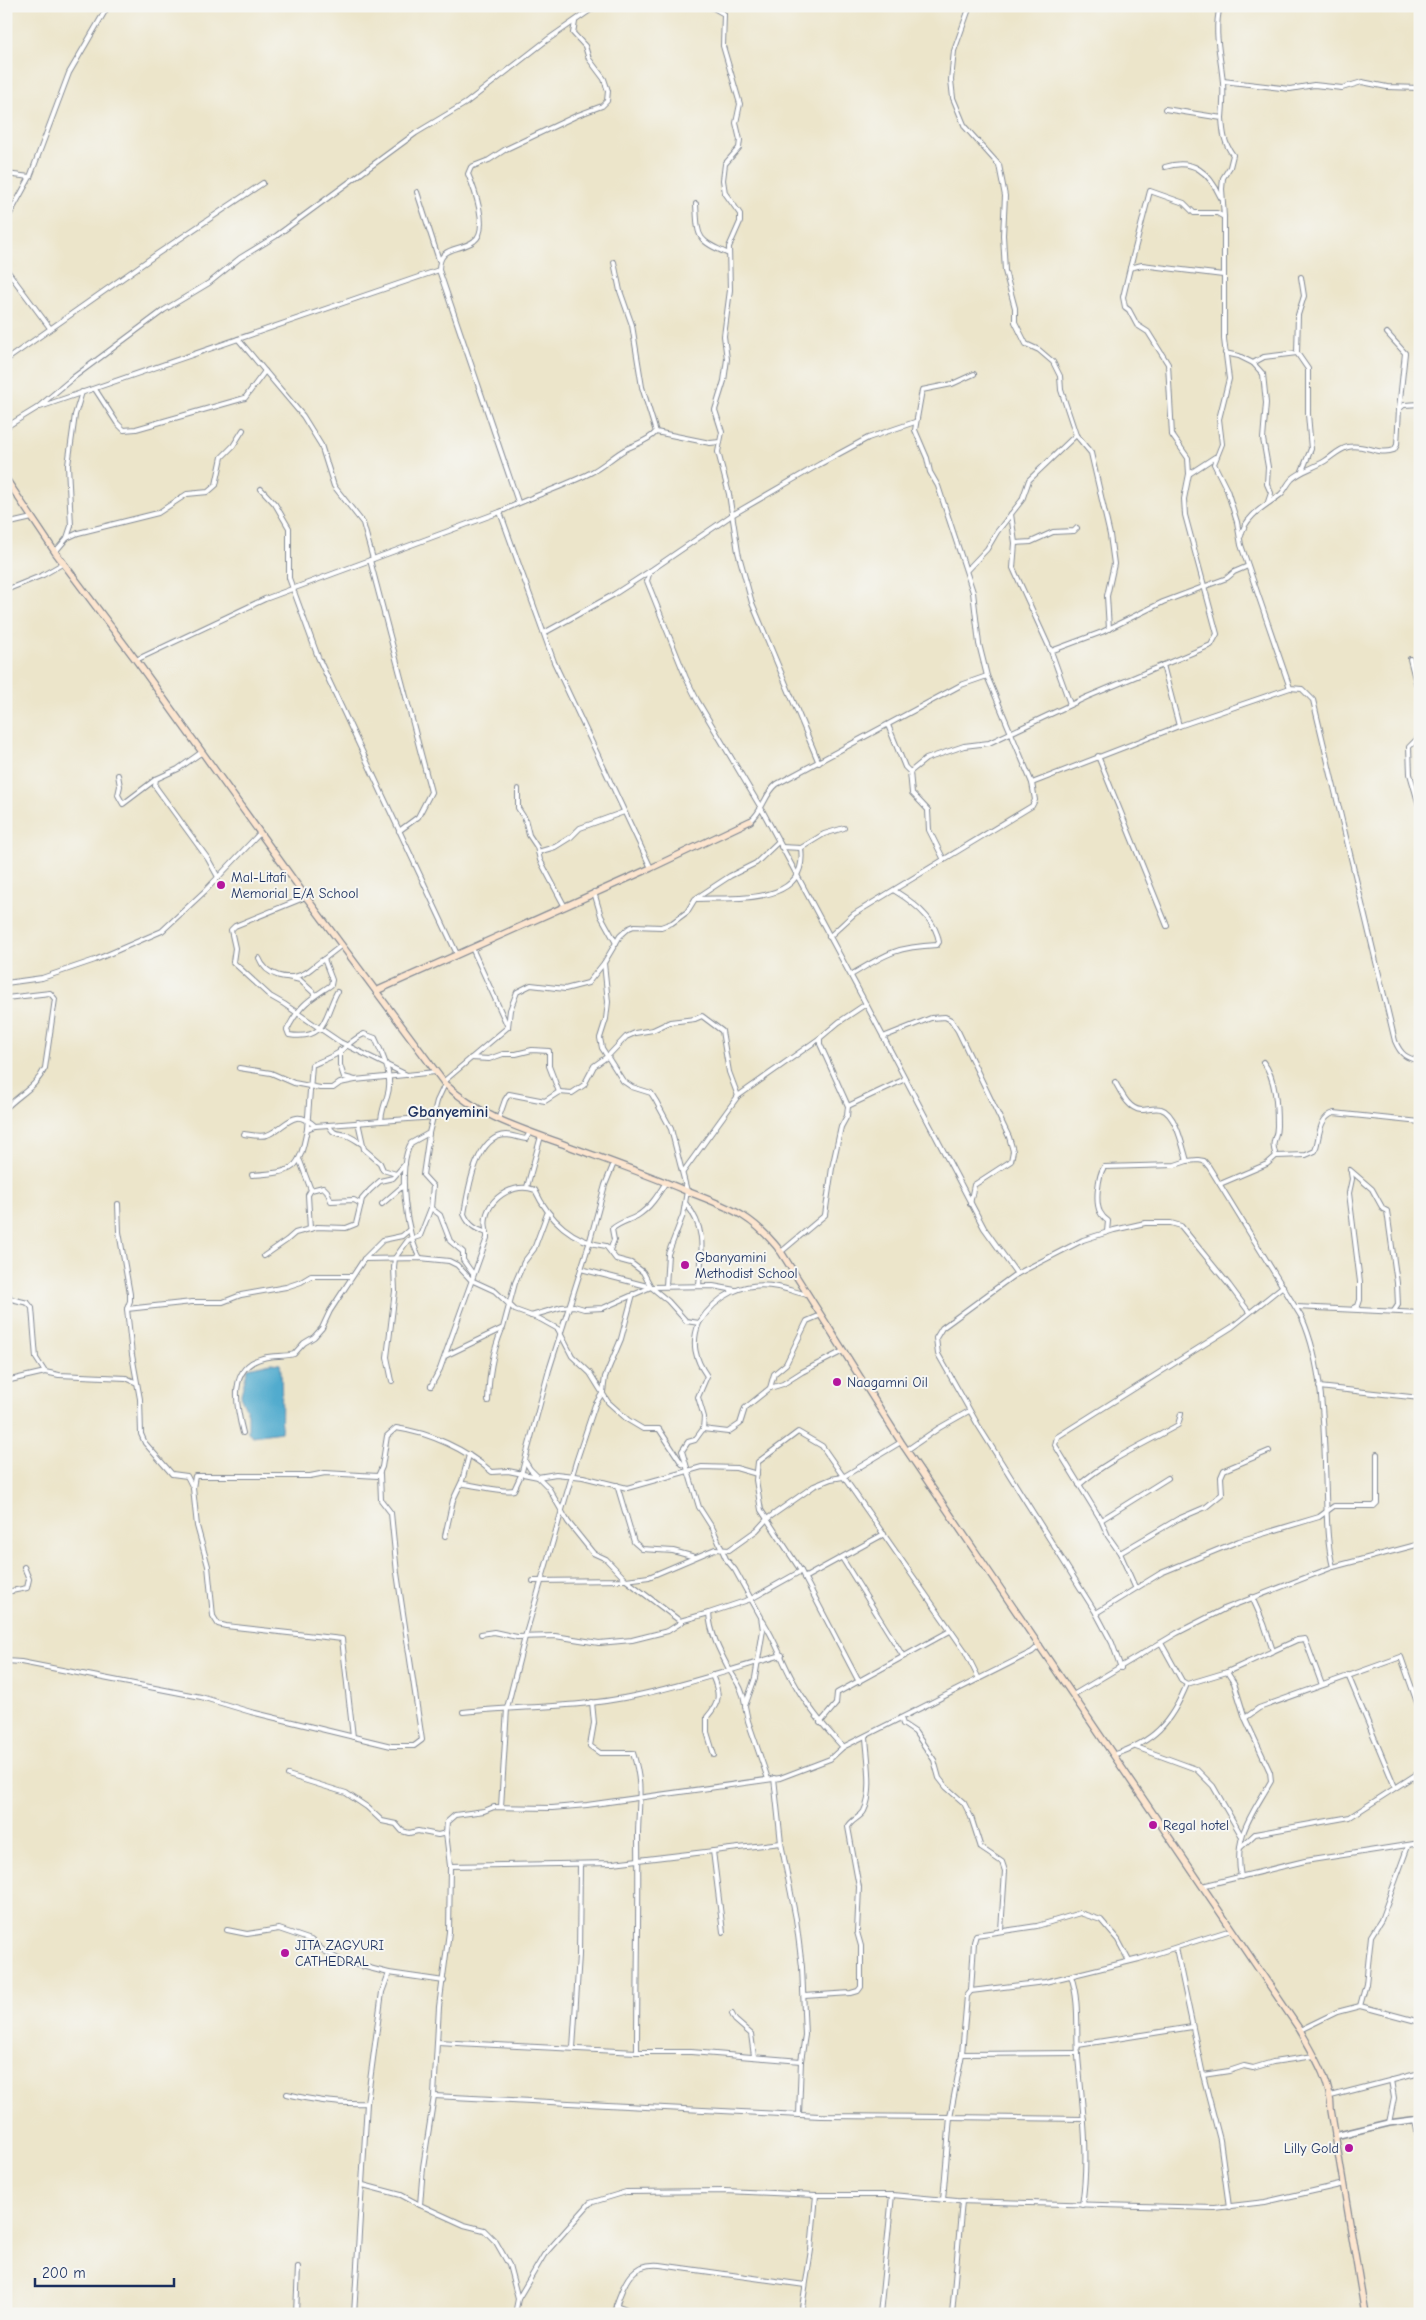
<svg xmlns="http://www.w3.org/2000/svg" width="1426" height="2320" viewBox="0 0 1426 2320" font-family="'Comic Neue',sans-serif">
<rect width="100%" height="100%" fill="#f6f6f2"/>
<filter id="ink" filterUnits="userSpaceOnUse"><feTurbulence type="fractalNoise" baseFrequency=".02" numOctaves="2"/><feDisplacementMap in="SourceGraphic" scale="10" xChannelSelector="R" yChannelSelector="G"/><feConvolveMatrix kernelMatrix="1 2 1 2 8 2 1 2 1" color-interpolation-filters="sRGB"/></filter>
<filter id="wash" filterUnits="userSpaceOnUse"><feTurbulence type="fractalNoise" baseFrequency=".0096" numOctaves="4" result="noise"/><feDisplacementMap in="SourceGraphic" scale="20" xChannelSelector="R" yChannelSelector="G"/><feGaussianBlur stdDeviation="1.12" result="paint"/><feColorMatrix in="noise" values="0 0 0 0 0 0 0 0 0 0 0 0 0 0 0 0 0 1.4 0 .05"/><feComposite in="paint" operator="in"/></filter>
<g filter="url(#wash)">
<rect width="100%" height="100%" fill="#ece5ca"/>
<path fill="#51abce" stroke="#366d96" d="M271,1363L280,1364C282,1367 282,1424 281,1432L253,1436L248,1432V1413L242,1400L241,1394L248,1368Z"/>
</g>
<g filter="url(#ink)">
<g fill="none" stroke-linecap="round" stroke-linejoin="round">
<defs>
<g id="minor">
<path d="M710,6L724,14L723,46L740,104L736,123L740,140L739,148L725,164L723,180L725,193L740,214V222L729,247L730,290L724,336L727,359L724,381L715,410L722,432L718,452L729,494L738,552L752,603L819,763"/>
<path d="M970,6L954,51L951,80L953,98L965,127L999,165L1005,196L1003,235L1005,271L1015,308V322L1026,344L1039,350L1053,362L1060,376L1061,390L1076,435L1091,453L1110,535L1114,564L1107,596L1109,629"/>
<path d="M1220,6C1213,33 1221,56 1223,83C1224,95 1223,106 1222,118"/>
<path d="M6,9L10,6"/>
<path d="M1223,81L1290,89L1314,85L1342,88L1362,82L1387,87L1420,88"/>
<path d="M1165,109L1222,118C1223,133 1224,143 1233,155L1230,167L1223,178L1222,189L1224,217V339L1229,379L1219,419L1222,444L1214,464L1227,490L1237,522L1241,545L1290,688L1302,689L1313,700L1395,1041C1401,1055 1406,1058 1420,1061"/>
<path d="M1165,167C1193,158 1209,172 1221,198"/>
<path d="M6,174L30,177"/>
<path d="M417,192L439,260"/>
<path d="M696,204C698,238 696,240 729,254"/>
<path d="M6,221L30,177L69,73L108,6"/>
<path d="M1130,268L1150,191L1184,203L1194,213H1217L1224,217"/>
<path d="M6,269L50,328"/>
<path d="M1301,277L1304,296L1298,315L1297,353L1308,369V414L1311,449L1302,471"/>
<path d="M1387,333L1405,353L1399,409"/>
<path d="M238,339L303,416L321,445L334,486L363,523L373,559"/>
<path d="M1225,353L1239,356L1253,363L1263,374L1266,403L1263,439L1268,467L1267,484L1271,493L1268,502"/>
<path d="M6,360L157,254L263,183"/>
<path d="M1253,363L1264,357L1297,353"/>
<path d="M95,389L117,423L124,430L136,429L245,398L265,371"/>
<path d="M40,407L439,270"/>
<path d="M6,427L37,408L74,377L164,310L209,283L240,258L276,236L416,133L466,103L547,40L596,6"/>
<path d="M656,432L710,443L720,442"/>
<path d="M1189,474L1188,458L1172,435L1168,364L1148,332L1137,325L1129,310L1125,307L1123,297L1130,268L1142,265L1223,275"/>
<path d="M261,489L275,504L289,528V578L318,657L457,954"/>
<path d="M518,502L439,270C439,245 459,252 474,241C490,230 474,188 468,174L471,167L489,160L506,149L578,115L602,106L607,101L608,91L604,79L589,59L585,46L573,33L575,22"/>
<path d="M500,512L554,662L651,868"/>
<path d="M1011,514L1015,543L1013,568L1051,651L1070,704"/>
<path d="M6,524L32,518"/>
<path d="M1241,536C1245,516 1265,506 1280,495C1285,491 1287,484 1292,479C1302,470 1314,468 1325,461C1333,456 1339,449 1348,447C1364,443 1378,456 1394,450L1397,445L1399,409L1404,405L1420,404"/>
<path d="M67,538L78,533L158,513L187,494L208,492L216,485L222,457L233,446L243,430"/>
<path d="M1015,543L1031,542L1053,532L1074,531L1077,528"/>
<path d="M55,552L67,538L71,526L68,465L75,415L82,392"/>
<path d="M370,560L431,792L418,817L399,831"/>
<path d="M967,570L987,549L997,532L1022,500L1029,480L1076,435"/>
<path d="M6,590L43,575L64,563"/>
<path d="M544,633L613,595L650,571"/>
<path d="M1051,651L1102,632L1163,602L1227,578L1234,572L1248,566"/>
<path d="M1410,659L1420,698"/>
<path d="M136,660L265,599L500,512C529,497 561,488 590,473C603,467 613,456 626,449C636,444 648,441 656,432L642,387L632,325L620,291L614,262"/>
<path d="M1163,665L1179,726"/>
<path d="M888,725L905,767L910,772L926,759L964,746L989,743L1087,697L1211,645L1217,634L1185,515L1184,499L1189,474L1215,457"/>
<path d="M1420,736L1409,747L1410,774L1420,809"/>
<path d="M202,752L178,769L156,779L155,786L208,859L218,877"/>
<path d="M1098,756L1167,926"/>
<path d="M910,772L912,793L928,810L929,830L944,860"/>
<path d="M118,775L120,786L118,795L123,804L156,779"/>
<path d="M1032,783L1179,726L1290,688"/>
<path d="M518,789V808L525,819L529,835L537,847L540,860L565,907"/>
<path d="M750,821C763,812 764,794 777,784L961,685L987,676"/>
<path d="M781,847L801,848"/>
<path d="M538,852L555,847L571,837L580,828L624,812"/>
<path d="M594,892L601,916L616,943"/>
<path d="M306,897L235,926L231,930L235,948L233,962L270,996L284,1004L340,1042L407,1075L435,1072"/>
<path d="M697,899C735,897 809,906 801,848L824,834L844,828"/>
<path d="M829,937L854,914L1032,806L1035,800L1032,783L987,676L979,644L973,592L938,486L930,472L927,458L915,430L922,390L952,384L974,374"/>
<path d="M472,948L508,1027"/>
<path d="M259,958C266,976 288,982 305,973C312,969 317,963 324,959"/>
<path d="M851,975C886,954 895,947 937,945L939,942C936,920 913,902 895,891"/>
<path d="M288,977L300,980L315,994"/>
<path d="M6,983L42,978L95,960L162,931L205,891L260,833"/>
<path d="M337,992C324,1016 327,1041 289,1035L287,1030C300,1004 309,1000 331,985L332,980L324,959L342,945"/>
<path d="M6,998L50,993L55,999L45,1068C36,1087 20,1094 6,1108"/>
<path d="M866,1004L984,1228L1017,1274"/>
<path d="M883,1037L931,1018L945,1017L951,1020L958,1031L1009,1137L1013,1151L1011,1161L974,1185L970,1204"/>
<path d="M340,1050V1065L344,1077L355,1080L405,1075"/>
<path d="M471,1058L489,1059L503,1054H516L532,1050L549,1051V1066L559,1092"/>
<path d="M1263,1062C1276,1078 1277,1106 1277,1126C1277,1141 1270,1138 1276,1156"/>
<path d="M239,1068L271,1073L294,1083L320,1088H333L340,1083L355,1080"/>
<path d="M443,1082L508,1027L510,1010L517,992L531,985L565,989L588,983L604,963"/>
<path d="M1115,1082C1121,1092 1128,1109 1141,1110C1147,1110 1155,1107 1161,1109C1176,1113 1183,1148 1187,1161"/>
<path d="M848,1106L905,1079"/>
<path d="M498,1120L505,1100L509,1094L545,1101L559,1092L572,1093L584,1085L594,1066L608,1056L626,1037L635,1033L653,1030L670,1022L695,1019L702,1016L722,1031L729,1072L738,1096"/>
<path d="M358,1122L364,1149L380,1163L383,1170L396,1174"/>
<path d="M329,1125C333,1135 338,1133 346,1135C352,1137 357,1141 362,1144"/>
<path d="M307,1129L312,1065C321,1061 330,1058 338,1053C347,1046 353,1039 364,1034L375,1038C383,1056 394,1076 387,1097C384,1105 382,1111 381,1120"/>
<path d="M244,1134C251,1135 260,1137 267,1135C286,1128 293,1106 315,1126"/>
<path d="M429,1134L423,1175L433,1186L431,1208L440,1215L450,1241L463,1252V1260L473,1274"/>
<path d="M300,1161L311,1190L323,1187L327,1191L331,1201L354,1200L361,1204"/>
<path d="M1350,1170L1372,1189L1383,1209L1387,1211L1397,1283L1398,1305L1394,1311"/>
<path d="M683,1172L738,1096L820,1038"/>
<path d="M1351,1173L1352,1179L1349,1193L1360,1282V1300L1358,1306L1354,1308"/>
<path d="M252,1175C295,1172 299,1171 307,1129L315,1126L435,1117"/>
<path d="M1220,1184L1267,1164L1276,1156L1306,1155L1315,1151C1320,1137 1318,1118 1334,1113L1420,1122"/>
<path d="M527,1187L541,1136"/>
<path d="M118,1204L119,1232L130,1294V1301L127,1309L192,1302H223L241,1295L286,1287L301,1282L311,1276H352"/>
<path d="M382,1204L404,1185"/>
<path d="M686,1204C708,1230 701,1255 699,1286"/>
<path d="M310,1229L308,1195L311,1190"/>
<path d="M487,1233C478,1206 509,1180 535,1190C549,1220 573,1242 606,1246L616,1259L631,1263L643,1272L651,1287L668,1301L686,1321L699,1323C717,1295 744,1280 778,1287C788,1289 798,1293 808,1295"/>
<path d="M610,1250L614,1240L612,1229C620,1222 628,1221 637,1216C650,1208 658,1195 666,1182"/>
<path d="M781,1252L825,1215L832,1168L841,1127L847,1116L848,1106L820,1044V1038L839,1022L866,1004L761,808L697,700L686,678L647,581L650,571L732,515L820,464L868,438L915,422"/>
<path d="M264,1256L287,1240L295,1233L317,1227L346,1228L356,1224L362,1199L370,1190L380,1181L393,1178L405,1164"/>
<path d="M420,1258C406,1235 397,1167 411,1143L429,1133L437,1101L445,1084"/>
<path d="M364,1259L420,1258L449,1261L457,1265L471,1280L495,1291L515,1310L540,1319L558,1329L572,1356L590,1373L608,1402L628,1420L643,1429H659L682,1464L686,1465"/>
<path d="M581,1269L651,1287"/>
<path d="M666,1286L668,1254L683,1215L687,1191L671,1129L656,1101L651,1093L632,1087L623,1081L602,1048L600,1038L606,1019L608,1002L604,963L620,936L629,928L634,926L661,927L672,923L687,912L695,899L730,876L756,863L778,842"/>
<path d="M6,1291L11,1299L28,1303L32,1308L36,1358L45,1372L59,1375L126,1378L137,1383"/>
<path d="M1296,1307L1420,1313"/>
<path d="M127,1309L132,1355L140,1399L141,1434L145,1443L172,1474L187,1476L193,1488L197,1526L208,1566L213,1616L218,1624L226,1626L342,1639L353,1737"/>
<path d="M531,1316L562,1307L574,1306L584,1309L603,1308L651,1287L713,1286L735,1290"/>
<path d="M699,1323C691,1343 695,1359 707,1376L698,1397L704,1417L703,1429L695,1440L688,1442L682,1451L699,1507L713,1529L726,1559L735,1570L761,1617L763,1630L755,1678L745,1706L748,1721L768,1779"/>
<path d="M445,1356L503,1328L515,1283L524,1262L534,1249L547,1214"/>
<path d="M6,1381L45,1372"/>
<path d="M392,1381L387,1357L395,1291L394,1267L395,1258L408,1240L420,1236L431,1208"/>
<path d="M431,1386L440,1369L487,1238V1233C476,1229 469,1226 464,1214C468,1192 475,1136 506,1135C512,1135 519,1138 526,1139L530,1132"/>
<path d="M1319,1387L1420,1398"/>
<path d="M770,1388L774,1374L786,1364L807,1321L821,1315"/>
<path d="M488,1401C489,1375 492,1354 502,1329"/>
<path d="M703,1429L728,1432L740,1424L745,1408L770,1388L783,1384L802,1372L843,1351"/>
<path d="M243,1433C236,1406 228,1367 263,1358C274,1355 284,1357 294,1354L304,1343L314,1337L322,1328L330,1311L364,1259L383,1240L402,1236L409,1230"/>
<path d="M907,1450L939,1428L969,1411"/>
<path d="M525,1461L530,1469L548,1487L568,1522L593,1553L606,1559L626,1580L680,1621L709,1613C710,1633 720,1652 729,1669C736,1681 743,1689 745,1704"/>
<path d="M463,1484C478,1485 502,1493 514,1490L521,1475L549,1370L589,1244L605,1185L614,1163"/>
<path d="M617,1485L634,1542L642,1549L673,1551L695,1557"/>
<path d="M1079,1485C1107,1460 1146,1443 1178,1425L1181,1414"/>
<path d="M193,1488L195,1476H310L325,1473L378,1476L382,1467L387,1436L396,1428C431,1433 465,1449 492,1472L508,1471L538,1477L556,1474L583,1477L627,1488L702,1467L736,1468L757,1474"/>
<path d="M1101,1520L1168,1478"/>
<path d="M445,1536L453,1500L462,1481L469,1455"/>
<path d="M1120,1553L1178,1519L1206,1507L1222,1494L1221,1477L1224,1470L1269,1451"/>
<path d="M842,1558L903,1656"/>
<path d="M1333,1567L1420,1544"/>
<path d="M804,1578L884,1534"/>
<path d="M533,1581L626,1580L649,1577L715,1549L729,1550L757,1530L767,1519L814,1486L831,1479L843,1477L901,1442"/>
<path d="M1135,1587L1120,1553L1108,1536L1101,1520L1055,1445L1057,1437L1232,1327L1283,1286"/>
<path d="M6,1592L27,1588L29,1579L24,1567"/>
<path d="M1252,1597L1264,1624L1273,1651"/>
<path d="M709,1613L751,1599L801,1571"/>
<path d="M1096,1613L1161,1573L1239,1541L1319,1517L1334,1506H1374L1377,1503V1454"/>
<path d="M763,1621C775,1640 782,1660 792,1679C806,1705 823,1726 843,1747"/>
<path d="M481,1634L494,1632L517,1637L555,1636L599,1643L632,1640L668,1631L682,1622"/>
<path d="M1161,1643L1182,1681L1187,1684L1227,1672L1297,1640L1305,1639L1322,1685"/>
<path d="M6,1661L21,1662L201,1697L251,1712L391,1746H414L422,1740L397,1573L391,1513L381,1500L380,1474"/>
<path d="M1121,1668L1112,1643L1096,1613L978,1425L938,1354L936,1338L942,1328L1013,1276L1083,1240L1114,1230L1145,1223H1171L1181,1226L1229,1285L1249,1312"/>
<path d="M1227,1672L1234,1683L1245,1718L1270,1772L1271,1781C1252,1815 1233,1835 1241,1877"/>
<path d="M712,1675C720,1694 721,1701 707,1717V1732L714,1755"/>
<path d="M1348,1675L1395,1787"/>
<path d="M859,1682L801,1571L761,1510L756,1480L758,1462L798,1432L822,1446L965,1651L979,1679"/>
<path d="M1073,1695L1177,1633L1224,1609L1333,1567C1327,1544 1327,1519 1326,1495C1324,1439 1325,1370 1302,1318L1209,1167L1204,1161L1198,1160L1187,1161L1175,1165L1104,1167C1098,1176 1095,1202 1100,1212C1102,1216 1105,1219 1108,1221L1107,1232"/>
<path d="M592,1702L594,1723L590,1746L600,1753H633C644,1786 638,1805 638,1837C639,1909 637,1980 637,2052"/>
<path d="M463,1712C520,1706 578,1708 634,1696C684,1686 733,1669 782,1655"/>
<path d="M901,1718L903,1724L915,1732L934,1760L939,1778L946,1787L964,1803L971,1817L981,1848L1002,1862L1005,1871L1001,1930"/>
<path d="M1245,1718L1259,1708L1401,1657L1420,1711"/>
<path d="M820,1723L836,1704L837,1693L950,1631"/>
<path d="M1136,1747L1196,1769L1213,1786L1241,1835"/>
<path d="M1113,1755C1154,1742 1171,1723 1187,1684"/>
<path d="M288,1775L346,1793L367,1807L382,1821L396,1824L402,1831L409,1833L418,1831L438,1835L446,1833"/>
<path d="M1413,1777L1420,1785"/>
<path d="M774,1778L781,1843L796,1919L802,1967L805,2035L801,2061L799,2115"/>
<path d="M501,1807L507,1708L525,1637L576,1462L595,1405L603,1392L605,1377L621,1339L633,1294"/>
<path d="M1241,1847L1255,1834L1350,1817L1420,1772"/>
<path d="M713,1851L723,1932"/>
<path d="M450,1866L613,1863L781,1843"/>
<path d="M1202,1886L1305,1861L1420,1843"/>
<path d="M227,1930L247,1934L279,1929L311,1940L324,1951L342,1961L389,1973L444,1981"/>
<path d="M1176,1948L1203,2075L1220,2140L1229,2207"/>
<path d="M1071,1976C1080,2002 1076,2029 1078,2056C1082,2105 1090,2155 1082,2205"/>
<path d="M971,1991L1045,1982L1139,1959L1231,1930"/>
<path d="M804,1996L851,1993L858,1991L861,1987V1946L857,1932L859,1887L848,1827C852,1819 860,1818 864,1811C874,1792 867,1757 866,1737"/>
<path d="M1360,2006L1366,1984L1371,1936L1381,1920L1408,1846"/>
<path d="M732,2014L735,2020L751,2034L754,2056"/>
<path d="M1300,2030L1337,2012L1360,2006L1420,2022"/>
<path d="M437,2042L637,2052H691L801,2061"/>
<path d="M1078,2045L1192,2027"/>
<path d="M573,2048L579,1955L580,1864"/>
<path d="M962,2054L1078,2053"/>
<path d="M1203,2075L1229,2071L1244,2066L1253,2068L1273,2062L1314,2056"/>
<path d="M287,2094C314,2101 339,2104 367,2103"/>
<path d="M434,2096L820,2116L950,2117L943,2200"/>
<path d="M1331,2096L1420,2073"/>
<path d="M1084,2119L950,2117L962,2054L967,1996L971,1991L974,1942L976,1935L1037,1926L1080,1913L1101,1920L1118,1940L1129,1961"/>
<path d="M1415,2120L1420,2147"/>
<path d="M1389,2123L1394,2098L1391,2080"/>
<path d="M363,2185L401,2195L420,2205"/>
<path d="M518,2299L544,2255L590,2203L626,2192L725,2191L816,2195H892L957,2201L1214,2208L1265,2202L1344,2184"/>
<path d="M616,2305L639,2314"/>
<path d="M296,2314L298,2267"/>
<path d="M354,2314L367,2103L382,1992L389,1973"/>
<path d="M515,2314L518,2299L509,2265L496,2242L484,2230L464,2225L420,2205L423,2167L434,2096L439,2007L449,1932L450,1866L446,1833L447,1822L455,1815L484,1811L494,1807L552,1808L587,1805L780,1778L830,1759L843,1747L1032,1652L1040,1645"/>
<path d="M613,2314C623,2288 627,2262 660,2265L805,2285"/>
<path d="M801,2314L811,2250L816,2195"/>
<path d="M880,2314L892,2195"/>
<path d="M952,2314L962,2201"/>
</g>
<path id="tertiary" d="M1335,2136L1389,2123L1420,2119"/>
<g id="secondary">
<path d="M6,479L55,552L136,660L306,897L445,1084C479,1116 519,1128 563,1144C603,1159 644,1173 684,1190C729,1208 751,1213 781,1252L901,1442L1300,2030C1314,2055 1331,2081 1331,2110L1365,2314"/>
<path d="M376,991L651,868L750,821"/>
</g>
</defs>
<use href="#minor" stroke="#848a94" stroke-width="6"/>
<use href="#tertiary" stroke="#848a94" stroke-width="8"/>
<use href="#secondary" stroke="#848a94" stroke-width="8"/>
<use href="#minor" stroke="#fff" stroke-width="4"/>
<use href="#tertiary" stroke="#fff" stroke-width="5"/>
<use href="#secondary" stroke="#fce5cf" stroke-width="5.5"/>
</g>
</g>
<g fill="#b5179e" stroke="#f6f6f2" stroke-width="2">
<circle cx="221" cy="885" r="5"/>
<circle cx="685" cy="1265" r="5"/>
<circle cx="837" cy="1382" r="5"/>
<circle cx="1153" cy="1825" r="5"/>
<circle cx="285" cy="1953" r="5"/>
<circle cx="1349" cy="2148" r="5"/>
</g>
<g text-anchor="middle" stroke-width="4" stroke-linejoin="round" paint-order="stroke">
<g font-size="14" fill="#1b2f5e" stroke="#f6f6f2" text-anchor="start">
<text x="231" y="882">Mal-Litafi<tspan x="231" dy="16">Memorial E/A School</tspan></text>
<text x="695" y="1262">Gbanyamini<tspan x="695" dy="16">Methodist School</tspan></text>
<text x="847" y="1387">Naagamni Oil</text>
<text x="1163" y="1830">Regal hotel</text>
<text x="295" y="1950">JITA ZAGYURI<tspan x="295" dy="16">CATHEDRAL</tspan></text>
<text x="1339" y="2153" text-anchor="end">Lilly Gold</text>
</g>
<g font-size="16" font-weight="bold" fill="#1b2f5e" stroke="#f6f6f2">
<text x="448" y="1117">Gbanyemini</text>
</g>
</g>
<rect width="1426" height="2320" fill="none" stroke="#f6f6f2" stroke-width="25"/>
<path d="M35 2278v8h139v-8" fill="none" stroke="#1b2f5e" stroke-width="2.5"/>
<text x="42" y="2278" font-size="15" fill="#1b2f5e" stroke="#f6f6f2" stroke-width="4" paint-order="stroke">200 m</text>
</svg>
